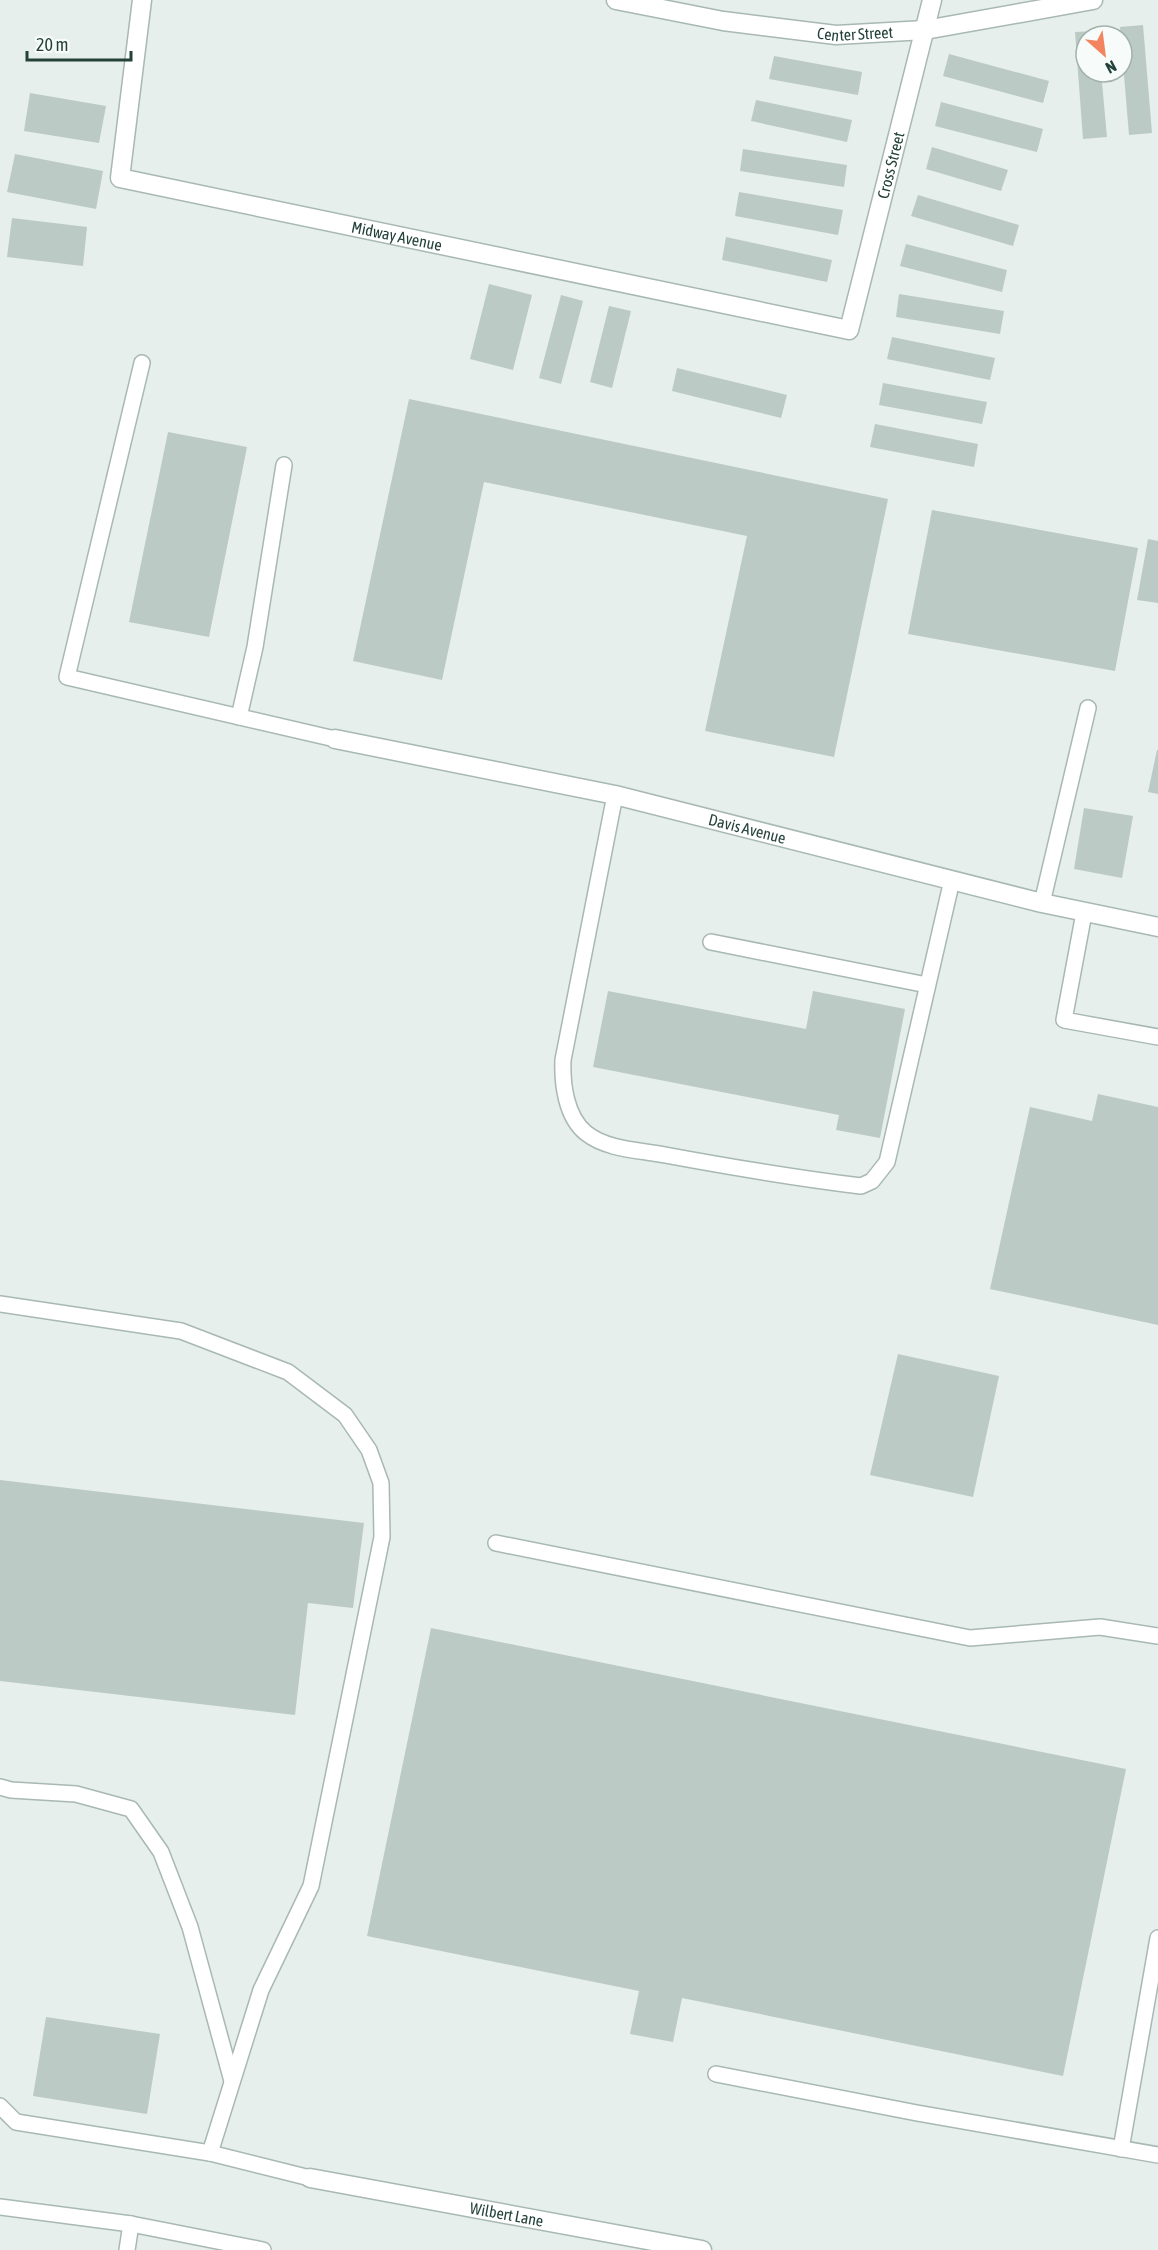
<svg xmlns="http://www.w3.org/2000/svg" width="1158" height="2250" viewBox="0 0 1158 2250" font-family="'Asap Condensed',sans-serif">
<rect width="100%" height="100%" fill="#e6efeb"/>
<g fill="#bbcac4">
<path d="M1143,25L1152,133L1129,135L1120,27Z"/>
<path d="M1098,31V36H1086V72H1101L1107,137L1083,139L1075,32Z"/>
<path d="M949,54L1049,81L1043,103L943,76Z"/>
<path d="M774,56L862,72L858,95L769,79Z"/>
<path d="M30,93L106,106L99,143L24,131Z"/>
<path d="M756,100L852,120L847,142L751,121Z"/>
<path d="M941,102L1043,129L1037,152L935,126Z"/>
<path d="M932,147L1008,170L1001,191L926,169Z"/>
<path d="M743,149L847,165L844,187L740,171Z"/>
<path d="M15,154L103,171L96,209L7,192Z"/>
<path d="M739,192L843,210L838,235L735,216Z"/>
<path d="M918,195L1019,225L1013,246L911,216Z"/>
<path d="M12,218L87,227L83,266L7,257Z"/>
<path d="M726,237L832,260L827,282L722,260Z"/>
<path d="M906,244L1007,270L1002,292L900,266Z"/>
<path d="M489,284L532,295L513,370L470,359Z"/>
<path d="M899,294L1004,311L1000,334L896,317Z"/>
<path d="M561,295L583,301L561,384L539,378Z"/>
<path d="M609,306L631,311L612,388L590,382Z"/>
<path d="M892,337L995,358L990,380L887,359Z"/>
<path d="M677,368L787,395L781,418L672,391Z"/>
<path d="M883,383L987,402L982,424L879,405Z"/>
<path d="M409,399L888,499L834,757L705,731L747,536L484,482L442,680L353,661Z"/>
<path d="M875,424L978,444L974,467L870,447Z"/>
<path d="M168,432L247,447L209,637L129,622Z"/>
<path d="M932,510L1138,548L1115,671L908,634Z"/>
<path d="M1148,539L1158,541V603L1137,600Z"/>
<path d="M1157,750H1158V794L1148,792Z"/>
<path d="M1084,808L1133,816L1122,878L1074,869Z"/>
<path d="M608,991L806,1029L813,991L905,1009L880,1138L836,1130L839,1115L593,1067Z"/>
<path d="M1098,1094L1158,1107V1325L990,1289L1030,1107L1092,1121Z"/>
<path d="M898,1354L999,1376L973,1497L870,1475Z"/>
<path d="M0,1480L364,1523L353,1608L308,1603L295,1715L0,1681Z"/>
<path d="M431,1628L1126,1769L1063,2076L682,1998L673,2042L630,2034L639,1991L367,1936Z"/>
<path d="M46,2017L160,2034L147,2114L33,2096Z"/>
</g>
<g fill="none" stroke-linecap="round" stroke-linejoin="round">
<defs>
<g id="service">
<path d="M142,363L67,677L335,739"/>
<path d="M239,717L255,647L284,465"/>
<path d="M615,795L563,1060C562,1084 566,1117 586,1133C607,1150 640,1150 665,1155C730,1167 795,1178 861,1186L872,1181L887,1162L952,880"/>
<path d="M1042,903L1088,708"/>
<path d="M1084,913L1064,1020L1158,1037"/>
<path d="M711,942L927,985"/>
<path d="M0,1304L181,1331L288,1372L345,1415L369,1450L381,1483L382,1537L311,1886L261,1990L210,2153"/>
<path d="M496,1543L970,1638L1100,1627L1158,1636"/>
<path d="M0,1787L11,1790L76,1794L131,1809L161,1852L190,1927L232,2081"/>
<path d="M716,2074L917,2113L1158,2155"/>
<path d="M0,2106L16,2122L210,2153L310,2178"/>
<path d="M1121,2149L1158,1938"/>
<path d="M0,2207L131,2224L263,2250"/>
<path d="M127,2250L131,2224"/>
</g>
<g id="minor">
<path id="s1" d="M142,0L120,178L849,330L932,0"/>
<path id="s2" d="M616,0L723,21L836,35L925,30L1093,0"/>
<path id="s3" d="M335,739L615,795L1042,903L1158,927"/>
<path id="s4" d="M310,2178L702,2250"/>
</g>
</defs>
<use href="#service" stroke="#a8b8b2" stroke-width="18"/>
<use href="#minor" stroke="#a8b8b2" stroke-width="21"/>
<use href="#service" stroke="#fff" stroke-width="15"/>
<use href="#minor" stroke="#fff" stroke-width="18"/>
</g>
<g text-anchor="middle" stroke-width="4.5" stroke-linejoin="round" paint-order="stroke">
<g font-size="16" fill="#24423a" stroke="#f7fbf9">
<text dy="6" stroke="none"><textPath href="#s2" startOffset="242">Center Street</textPath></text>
<text dy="6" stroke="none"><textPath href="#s1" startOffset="1094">Cross Street</textPath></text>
<text dy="6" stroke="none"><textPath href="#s1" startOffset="462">Midway Avenue</textPath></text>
<text dy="6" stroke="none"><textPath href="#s3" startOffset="422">Davis Avenue</textPath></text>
<text dy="6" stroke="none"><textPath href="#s4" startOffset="200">Wilbert Lane</textPath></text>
</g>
</g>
<g transform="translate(1104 54) rotate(152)"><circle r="28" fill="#f7fbf9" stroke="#a3b1ad" stroke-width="1.5"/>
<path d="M0-4.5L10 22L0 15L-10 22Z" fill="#f4845f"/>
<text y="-9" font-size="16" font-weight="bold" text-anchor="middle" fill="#24423a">N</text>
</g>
<path d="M27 51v9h104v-9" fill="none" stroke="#24423a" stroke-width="3"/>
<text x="36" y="51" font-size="18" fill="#24423a" stroke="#f7fbf9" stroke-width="4.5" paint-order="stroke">20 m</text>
</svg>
